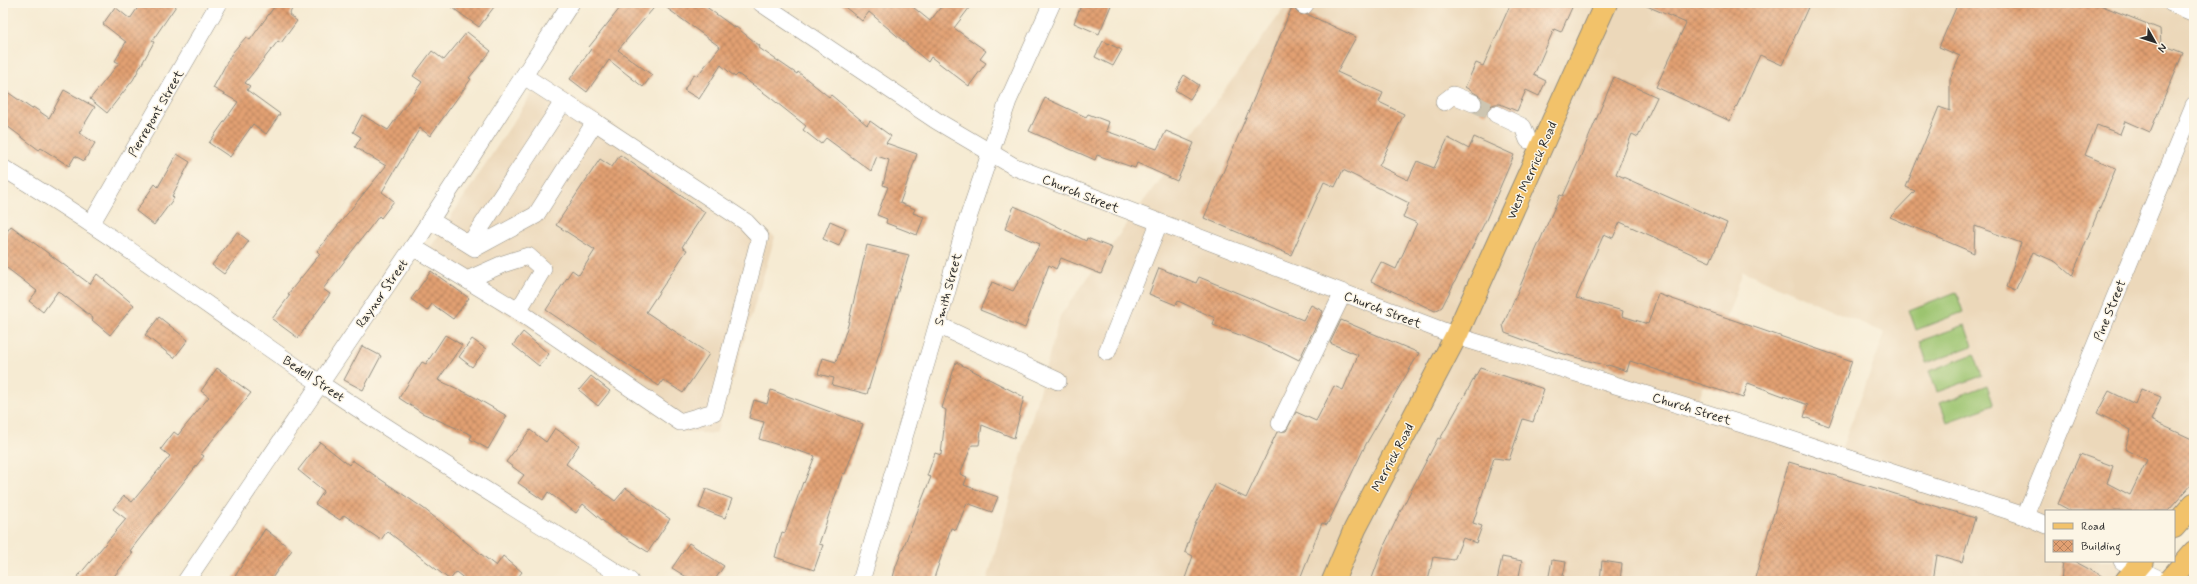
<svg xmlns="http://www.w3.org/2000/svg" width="2197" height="584" viewBox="0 0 2197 584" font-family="Mynerve,sans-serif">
<defs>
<pattern id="building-cross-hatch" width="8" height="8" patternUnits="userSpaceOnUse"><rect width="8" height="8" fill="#e2a072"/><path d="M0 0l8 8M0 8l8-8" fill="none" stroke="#b7835e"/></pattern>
</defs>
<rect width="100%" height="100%" fill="#fcf5e5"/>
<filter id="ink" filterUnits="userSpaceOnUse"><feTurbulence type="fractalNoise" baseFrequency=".025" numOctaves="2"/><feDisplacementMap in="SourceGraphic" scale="8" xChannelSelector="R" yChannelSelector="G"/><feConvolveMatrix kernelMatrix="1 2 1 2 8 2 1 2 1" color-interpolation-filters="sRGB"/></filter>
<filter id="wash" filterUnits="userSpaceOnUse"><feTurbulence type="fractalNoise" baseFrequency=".012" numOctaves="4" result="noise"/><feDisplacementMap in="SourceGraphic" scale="16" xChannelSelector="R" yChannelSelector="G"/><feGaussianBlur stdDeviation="0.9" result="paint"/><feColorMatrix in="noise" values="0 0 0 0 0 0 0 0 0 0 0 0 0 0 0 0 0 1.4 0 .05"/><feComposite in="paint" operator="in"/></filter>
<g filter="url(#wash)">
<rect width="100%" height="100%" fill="#f6ebd3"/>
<g fill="#ecd8ba" fill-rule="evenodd">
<path d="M1288,3H2194V492L2174,514V511H2046V561H2131L2114,581H987L1060,316ZM1743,271L1885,333L1842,447L1823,441L1693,416Z"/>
<path d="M543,77L775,237L716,434L685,432L423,259Z"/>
</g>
<g fill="#9cc46f" stroke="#64784d">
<path d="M1956,292L1963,312L1916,330L1909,310Z"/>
<path d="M1965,325L1972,346L1927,363L1920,341Z"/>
<path d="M1974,354L1982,376L1937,392L1929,371Z"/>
<path d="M1987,385L1994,405L1947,422L1940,403Z"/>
</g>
<g id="blocks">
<g fill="url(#building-cross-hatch)">
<path d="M141,3H178L152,41L154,42L133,80L107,113L90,99L119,63L115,61L126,42L103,24L115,7L130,19Z"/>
<path d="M277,3H295L289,15L297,21L281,43L278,41L245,83L250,86L247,90L280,114L266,134L253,124L230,157L209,143L238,102L213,88L232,53L246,37L250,40Z"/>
<path d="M446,3H497L479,27Z"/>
<path d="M624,3H658L618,50L652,75L643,87L609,60L587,92L570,79L591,49L589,47Z"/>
<path d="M660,3H701L735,28L736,27L760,46L759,48L797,74L798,72L829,97L831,95L867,125L870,121L891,136L886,143L917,154L900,203L915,209L913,213L924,217L917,235L886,223L887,219L877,215L888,187L883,185L889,160L877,156L871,171L826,138L821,144L803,130L806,126L767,95L738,74L735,77L721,65L699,99L684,90L694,74L697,76L720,47Z"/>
<path d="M840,3H908L930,21L944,3H973L954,28L986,51L980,59L986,63L969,86L931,57L928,62L869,12L862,21Z"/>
<path d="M1082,3H1112L1099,34L1074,23Z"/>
<path d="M1511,3H1574L1561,32L1554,29L1534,75L1546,81L1539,96L1526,90L1517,111L1500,104H1495L1490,106L1486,114L1480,111L1483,102L1481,97L1465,87L1476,63L1483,66Z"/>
<path d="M1640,3H1810L1782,65L1760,55L1730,121L1656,87L1686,23Z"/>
<path d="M1958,3H2095L2160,29L2161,44L2183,53L2150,132L2125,121L2120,134L2097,125L2085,155L2116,168L2072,276L2056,262L2033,252L2015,291L2006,287L2021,243L1975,226L1974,253L1890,217L1915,191L1906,187L1939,107L1950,111V79L1960,56L1939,47Z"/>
<path d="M1292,7L1299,14L1309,15L1356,37L1337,72L1383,93L1379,102L1404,114L1379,166L1408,180L1417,161L1434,168L1448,138L1469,149L1474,137L1514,155L1486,220L1442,307L1435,311L1371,281L1381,262L1396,269L1417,223L1403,217L1409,203L1343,170L1335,187L1324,182L1291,255L1204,218Z"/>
<path d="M467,32L491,51L469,78L471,79L430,136L420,128L382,192L394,201L381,218L379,216L323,289L330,294L298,338L272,319L290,295L288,294L320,254L317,251L386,166L355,147L361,137L353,132L362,115L388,130L422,82L413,76L432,51L444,60Z"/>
<path d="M1103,41L1122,50L1113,66L1095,57Z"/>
<path d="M1184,75L1199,85L1190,99L1175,90Z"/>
<path d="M1614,77L1657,97L1638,137L1632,134L1616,174L1727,223L1710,262L1620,222L1613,238L1604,234L1576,298L1623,311L1622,316L1648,324L1658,294L1852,361L1829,426L1804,417L1808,405L1748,383L1743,398L1630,361L1627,371L1608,365L1607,366L1557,352L1505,333L1503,325L1560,195L1563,196L1580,158Z"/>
<path d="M3,89L32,109L33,107L49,118L64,90L95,107L79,133L95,143L84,161L75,156L69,166L41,148L39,150L3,123Z"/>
<path d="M1045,98L1086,117L1088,114L1109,122L1106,131L1157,149L1166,131L1194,143L1177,181L1137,163L1135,168L1097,155L1095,160L1029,131Z"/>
<path d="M177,154L190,162L172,196L174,198L154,225L136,211L155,184L158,187Z"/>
<path d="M620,155L705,212L682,247L687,250L646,312L709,354L683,393L663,380L659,386L546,310L572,270L579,275L595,250L556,225L600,159L612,167Z"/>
<path d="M1014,206L1039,217L1086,241L1087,238L1112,248L1101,274L1061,258L1056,269L1049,265L1025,328L980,310L992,282L1013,291L1040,244L1005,229Z"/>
<path d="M830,221L846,228L839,246L823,239Z"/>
<path d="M11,226L90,284L97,274L134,305L110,335L92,320L93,318L58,291L43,312L29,301L37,291L3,265V237Z"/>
<path d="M237,232L249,241L224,274L212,265Z"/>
<path d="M867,245L909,255L867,394L832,385L834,378L818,374L823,358L836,362L848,325Z"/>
<path d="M1159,268L1196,283L1199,277L1303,320L1311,305L1323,311L1299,360L1283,352L1282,353L1253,340L1213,325L1215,318L1178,301L1176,305L1149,294Z"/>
<path d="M431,271L469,298L453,319L432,304L427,311L411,299Z"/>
<path d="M159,317L188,340L174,358L145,335Z"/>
<path d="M1341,320L1419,353L1366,444L1327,525L1322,523L1299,581H1184L1193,556L1185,552L1194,526L1216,483L1246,498L1277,432L1286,431L1296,412L1316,421L1334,386L1343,390L1358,355L1330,343Z"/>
<path d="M523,332L549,354L539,366L513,345Z"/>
<path d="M445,335L462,345L438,380L469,394L507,416L488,449L470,439L472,435L422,413L399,398L422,362L426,364Z"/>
<path d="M472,339L486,349L472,367L459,357Z"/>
<path d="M362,346L381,356L363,390L344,380Z"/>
<path d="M956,362L1024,397L1014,438L982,425L979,445H972L960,474L967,477L964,485L998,497L992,512L967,503L956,530L951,528L933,581H892L896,566L931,477L927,476L935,453L941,455L946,410L942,408Z"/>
<path d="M217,368L251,393L201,454L204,456L154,520L130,551L133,553L110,581H74L126,519L113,509L124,496L132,502L170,456L161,449L174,432L178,435L209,397L201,391Z"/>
<path d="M1480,368L1544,389L1533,422L1523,419L1509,460L1494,458L1473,523L1482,526L1476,543L1463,538L1454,560L1433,557L1428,581H1371L1383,548L1400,512L1438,438L1440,439Z"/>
<path d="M591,376L610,391L598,406L579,390Z"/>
<path d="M2141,389L2161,397L2151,420L2194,440V482L2168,511H2071L2058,504L2080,454L2113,466L2107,483L2130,495L2147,460L2125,449L2131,430L2097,413L2109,391L2135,404Z"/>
<path d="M771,390L863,424L845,474L843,473L819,544L823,545L814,570L775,557L782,532L785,533L803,482L804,483L815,456L759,439L764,422L749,418L754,400L767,404Z"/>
<path d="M555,428L579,445L566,464L615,501L626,488L670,519L648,552L615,531L583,504L576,513L548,492L543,500L518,483L524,475L506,462L530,430L546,442Z"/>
<path d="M320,442L349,465L352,460L423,508L496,566L503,556L522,572L515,581H467L456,572L450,580L387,531L381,540L344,515L340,520L315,504L324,491L298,470Z"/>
<path d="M1789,462L1975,518L1962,562L1937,555L1933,581H1754Z"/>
<path d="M706,489L732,499L725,518L699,508Z"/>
<path d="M265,529L292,550L270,581H232Z"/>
<path d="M689,543L724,566L714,581H693L672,568Z"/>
<path d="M1502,557L1522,561L1518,581H1497Z"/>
<path d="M1552,560L1566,562L1562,581H1548Z"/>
<path d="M1602,561L1622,564L1620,581H1600Z"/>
<path d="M2063,561H2074L2111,581H2061Z"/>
</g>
</g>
</g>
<g filter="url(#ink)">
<use href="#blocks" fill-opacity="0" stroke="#908b7f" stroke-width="1"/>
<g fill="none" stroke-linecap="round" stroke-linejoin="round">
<path stroke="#cdc5b1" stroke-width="17" stroke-dasharray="17 8" stroke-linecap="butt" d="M1473,103L1496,114"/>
<defs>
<g id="minor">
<path d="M761,3L937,121L1015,167L1456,336L1774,434L2025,516L2046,525"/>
<path d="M2171,3L2194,13"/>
<path d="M1304,6L1306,3"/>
<path d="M1444,102L1453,95L1473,103"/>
<path d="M1496,114L1523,127L1528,140"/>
<path d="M3,168C113,234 215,312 321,384C422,452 527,515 630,581"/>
<path d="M430,220L475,248L536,215L595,122L524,76"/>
<path d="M91,224L219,3"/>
<path d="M470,244L563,102"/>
<path d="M413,247C448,268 483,290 518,311L543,269L528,256L503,264L467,280"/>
<path d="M518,311L680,422L714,412L760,237L746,222L595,122"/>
<path d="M938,325L1058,381"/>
<path d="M1107,352L1159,223"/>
<path d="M1280,423L1343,293"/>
<path d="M2025,516L2194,105"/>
<path d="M2122,561L2163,581"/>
<path d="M186,581L413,247L571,3"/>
<path d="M861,581L933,340L966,224L1008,101L1052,3"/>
</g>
<path id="major" d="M1333,581L1355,529L1456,336L1606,3"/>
<g id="highway">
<path d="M2174,527L2194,504"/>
<path d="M2126,581L2143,561"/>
<path d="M2169,581L2194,552"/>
</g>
</defs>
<use href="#minor" stroke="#908b7f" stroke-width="18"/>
<use href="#major" stroke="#908b7f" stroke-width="24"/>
<use href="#highway" stroke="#908b7f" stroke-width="24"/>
<use href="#minor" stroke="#fff" stroke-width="17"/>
<use href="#major" stroke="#f2c26a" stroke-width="22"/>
<use href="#highway" stroke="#f2c26a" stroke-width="22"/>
</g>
</g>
<g text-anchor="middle" stroke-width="3" stroke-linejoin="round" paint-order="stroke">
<g font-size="13" fill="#2b2b2b" stroke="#fcf5e5">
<text transform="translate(155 113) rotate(-60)" y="5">Pierrepont Street</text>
<text transform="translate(1531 170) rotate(-66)" y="5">West Merrick Road</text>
<text transform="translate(1081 193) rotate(22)" y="5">Church Street</text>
<text transform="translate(947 289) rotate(-75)" y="5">Smith Street</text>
<text transform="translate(381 293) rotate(-55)" y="5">Raynor Street</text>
<text transform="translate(1383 309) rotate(21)" y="5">Church Street</text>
<text transform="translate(2109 310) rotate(-68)" y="5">Pine Street</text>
<text transform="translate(314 378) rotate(34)" y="5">Bedell Street</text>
<text transform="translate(1692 408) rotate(17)" y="5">Church Street</text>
<text transform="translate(1392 457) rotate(-62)" y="5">Merrick Road</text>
</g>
</g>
<rect width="2197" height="584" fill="none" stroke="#fcf5e5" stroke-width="16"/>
<rect x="2045" y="510" width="130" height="52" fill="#fcf5e5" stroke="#a8a49b"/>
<rect x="2053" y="523" width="20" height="6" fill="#f2c26a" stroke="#a8a49b"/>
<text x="2081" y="530" font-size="12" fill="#2b2b2b">Road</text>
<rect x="2053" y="540" width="20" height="12" fill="url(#building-cross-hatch)" stroke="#a8a49b"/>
<text x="2081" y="550" font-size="12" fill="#2b2b2b">Building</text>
<g transform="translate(2155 42) rotate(129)" stroke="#fcf5e5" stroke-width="3" paint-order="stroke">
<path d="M0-3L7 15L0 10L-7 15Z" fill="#2b2b2b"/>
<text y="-6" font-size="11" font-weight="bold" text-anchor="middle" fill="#2b2b2b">N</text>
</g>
</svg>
